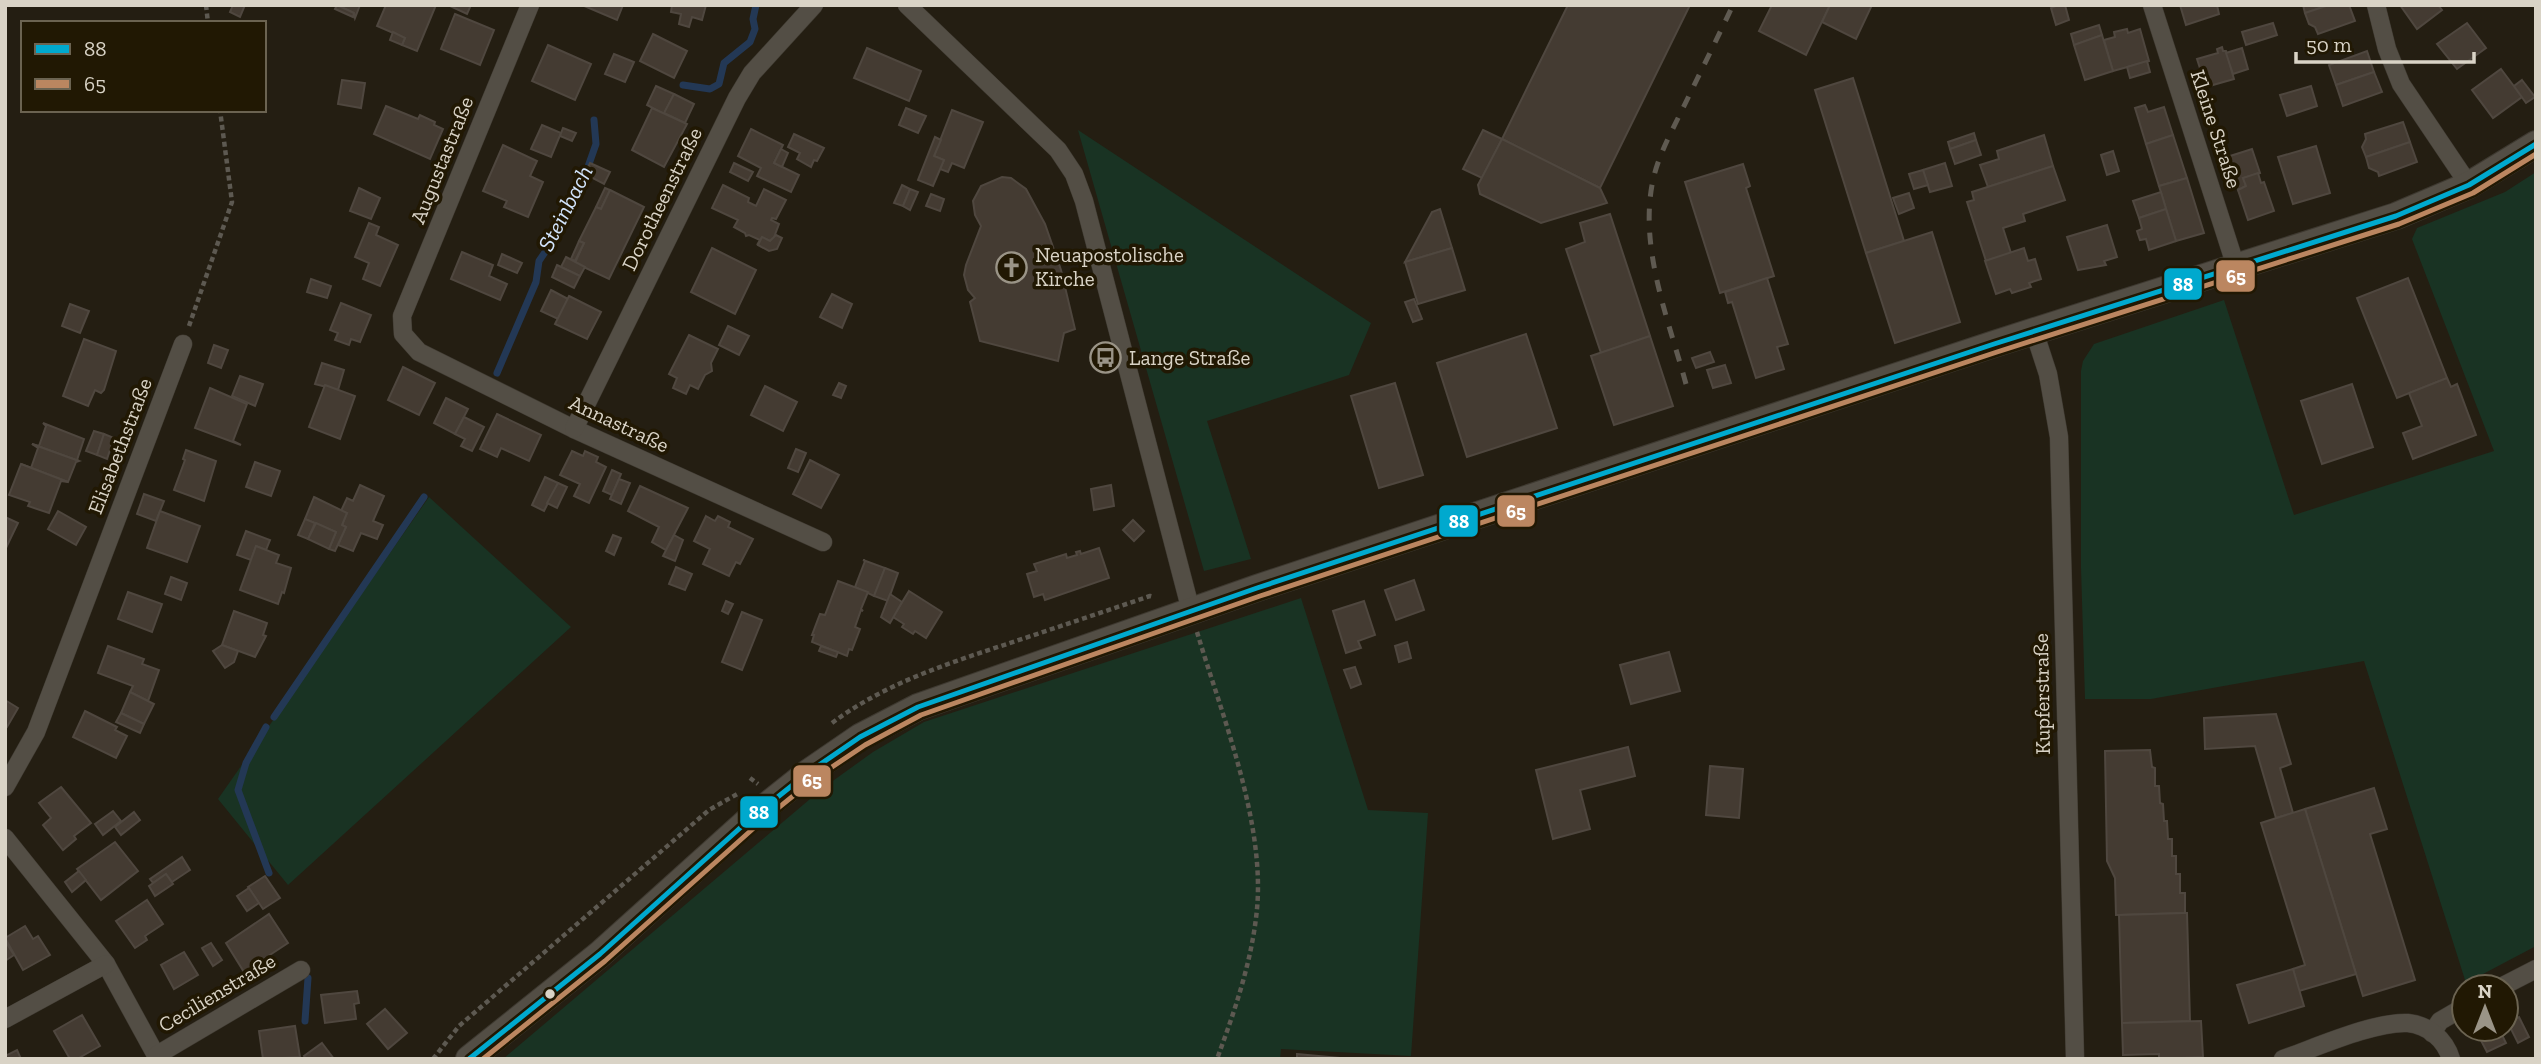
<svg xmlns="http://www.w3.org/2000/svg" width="2541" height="1064" viewBox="0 0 2541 1064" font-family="'Zilla Slab',serif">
<rect width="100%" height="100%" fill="#241e12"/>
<g fill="#193323">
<path d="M1078,130L1371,323L1349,375L1207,421L1251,559L1204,571Z"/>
<path d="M2536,172V946L2466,983L2364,661L2151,699H2085L2081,568V371L2083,361L2094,344L2224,300L2294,515L2494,451L2412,239L2417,228L2505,192Z"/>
<path d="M429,497L571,627L288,885L218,799Z"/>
<path d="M1301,598L1368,810L1428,813L1411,1056L1281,1049L1280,1059H503L823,788L873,752L924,722Z"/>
</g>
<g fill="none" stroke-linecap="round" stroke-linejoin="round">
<g stroke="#233855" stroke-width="7">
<path d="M683,85L710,89L719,84L724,63L750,42L755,29L753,19L756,5"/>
<path d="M497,373L536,282L539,261L558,233L583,181L596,144L594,120"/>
<path d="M274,717L424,497"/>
<path d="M266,727L246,763L238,790L269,873"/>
<path d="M305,1021L308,978"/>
</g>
</g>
<g fill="#443b32" stroke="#4f473f" stroke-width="2">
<path d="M233,5H245L240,17L230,12Z"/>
<path d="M337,5H360L355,18L354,13Z"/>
<path d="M337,5L354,13L353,17L335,9Z"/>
<path d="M386,5H436L417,51L402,45L405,38L377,26Z"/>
<path d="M448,5H471L467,14Z"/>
<path d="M582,5H623L617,20Z"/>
<path d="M672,5H706L702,20L692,17L689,27L679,24L681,14L671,12Z"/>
<path d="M1568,5H1690L1600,188L1502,139Z"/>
<path d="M1772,5H1830L1806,55L1759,31Z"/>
<path d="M1830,5H1872L1856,39L1822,22Z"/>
<path d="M2058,5H2065L2069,20L2056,25L2051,8Z"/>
<path d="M2180,5H2217L2219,14L2186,25Z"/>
<path d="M2303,5H2329L2305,13Z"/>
<path d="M2329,5H2349L2355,21L2318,34L2315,27L2309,24L2305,13Z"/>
<path d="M2400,5H2438L2442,10L2417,29Z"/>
<path d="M455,14L494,30L480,65L441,49Z"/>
<path d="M2273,23L2277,35L2246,45L2242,32Z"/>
<path d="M2467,23L2486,48L2457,69L2437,44Z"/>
<path d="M2099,25L2102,35L2074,45L2071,34Z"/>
<path d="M2127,29L2128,33L2140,29L2149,61L2113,71L2104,40L2115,37L2114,32Z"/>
<path d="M393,32L405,38L402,45L390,40Z"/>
<path d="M653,34L687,51L674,78L640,61Z"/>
<path d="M2102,35L2113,71L2085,80L2074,45Z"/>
<path d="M548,45L591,64L575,100L532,81Z"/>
<path d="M2222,47L2223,51H2226L2234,79L2206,87L2197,59L2218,53L2217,49Z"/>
<path d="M867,48L921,71L909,101L854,78Z"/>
<path d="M2242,48L2248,69L2233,74L2226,53Z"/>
<path d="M2367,51L2374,72L2336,85L2329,65Z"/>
<path d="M614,54L634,62L625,82L605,74Z"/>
<path d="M2147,61L2150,72L2130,78L2127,67Z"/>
<path d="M2501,69L2522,97L2493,118L2472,90Z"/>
<path d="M2374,72L2382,92L2343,106L2336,85Z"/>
<path d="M1853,78L1904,241L1866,253L1815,90Z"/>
<path d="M342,80L365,83L361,108L338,104Z"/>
<path d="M2522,80L2535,97L2526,103L2514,86Z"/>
<path d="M656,86L674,94L664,114L647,105Z"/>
<path d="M2311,86L2317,106L2287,116L2280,95Z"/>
<path d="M674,94L694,104L685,123L664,113Z"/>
<path d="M2145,105L2148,112L2164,107L2173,135L2146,144L2135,108Z"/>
<path d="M386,106L418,119L420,115L435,122L434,125L443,129L430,159L374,134Z"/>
<path d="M652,108L687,124L664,167L632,150Z"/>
<path d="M906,108L926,116L918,133L899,125Z"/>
<path d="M952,110L983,122L964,168L952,163L948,172L940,169L944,160L934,156Z"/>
<path d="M2403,122L2410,142L2366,157L2362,147L2366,139L2365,134Z"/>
<path d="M542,125L561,133L551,157L531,149Z"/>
<path d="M563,128L576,133L572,141L560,136Z"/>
<path d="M751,129L783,145L774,163L799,175L791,192L757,176L761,168L738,156Z"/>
<path d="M1483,130L1502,139L1482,178L1463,169Z"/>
<path d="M1974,133L1976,140L1950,149L1948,142Z"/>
<path d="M794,134L824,148L817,161L814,160L811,167L797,159L800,153L788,147Z"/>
<path d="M2044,135L2053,166L1988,187L1980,165L1999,159L1997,151Z"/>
<path d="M2173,135L2187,178L2159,186L2146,144Z"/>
<path d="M935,137L941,140L934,156L944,160L933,186L918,180Z"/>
<path d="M1502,139L1600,188L1607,203L1541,223L1480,194L1478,185Z"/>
<path d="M1976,140L1981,155L1955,164L1950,149Z"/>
<path d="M2410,142L2417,162L2379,176L2378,172L2369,168L2366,157Z"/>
<path d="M503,145L537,161L530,176L543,182L528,217L504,207L507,201L483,191Z"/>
<path d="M2316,146L2330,193L2293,204L2278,157Z"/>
<path d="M781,149L788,153L782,167L774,163Z"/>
<path d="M2252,149L2260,173L2243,178L2246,186L2238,190L2227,157Z"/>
<path d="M2113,151L2119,171L2107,175L2101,155Z"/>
<path d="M590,163L610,172L604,184L585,174Z"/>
<path d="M734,163L753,172L748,181L730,172Z"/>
<path d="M1945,163L1952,186L1930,192L1923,170Z"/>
<path d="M1743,164L1750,186L1746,188L1774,276L1720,293L1685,182Z"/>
<path d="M2053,166L2065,200L2023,214L2025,221L2003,228L2011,253L1986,261L1967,202L1974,200L1972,192Z"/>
<path d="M1923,170L1928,185L1914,189L1909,174Z"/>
<path d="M2258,173L2261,183L2264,182L2274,211L2248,220L2238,190L2246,186L2243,178Z"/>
<path d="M1002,177L1011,178L1026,189L1045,224L1061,270L1075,329L1064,333L1058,361L980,341L970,302L975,298L968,290L964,275L966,265L981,226L975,215L973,201L981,186Z"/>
<path d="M2187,178L2204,233L2176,241L2159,186Z"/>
<path d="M723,185L749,198L748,202L756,206L764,189L786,200L776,219L772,218L771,220L779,224L773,240L772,239L770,241L762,237L757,245L760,240L749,235L746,236L745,233L734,227L738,220L712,208Z"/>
<path d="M902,185L910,189L903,206L894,203Z"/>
<path d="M359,188L380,198L371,219L350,211Z"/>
<path d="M605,188L610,190L601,209L596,207Z"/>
<path d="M910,189L918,192L910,210L903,206Z"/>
<path d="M610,190L644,207L609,279L575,263L584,243L579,241L596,207L601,209Z"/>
<path d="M2161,192L2166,209L2139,218L2133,201Z"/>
<path d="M1909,193L1914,208L1899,214L1893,198Z"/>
<path d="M931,194L944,199L940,211L926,206Z"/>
<path d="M1440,209L1452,248L1405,262L1432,212Z"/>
<path d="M2166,209L2176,241L2149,250L2146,239L2140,240L2137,231L2142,229L2139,218Z"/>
<path d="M1610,214L1650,336L1601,353L1566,249L1585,242L1580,223Z"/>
<path d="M369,223L379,227L376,235L398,245L380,286L363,279L369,263L355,257Z"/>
<path d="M2107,225L2117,257L2104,261L2106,265L2078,270L2067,237Z"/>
<path d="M1932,232L1960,322L1895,343L1866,253Z"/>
<path d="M776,235L782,238L777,249L769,251L758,245L762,237L770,241Z"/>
<path d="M579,241L584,243L575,261L571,259Z"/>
<path d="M712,248L756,270L735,314L691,292Z"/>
<path d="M1452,248L1465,290L1418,304L1405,262Z"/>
<path d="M2024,248L2028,261L2035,259L2041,279L2029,283L2031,287L2012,293L2010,289L1996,294L1985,261Z"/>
<path d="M462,252L493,265L489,276L507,284L500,300L451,279Z"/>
<path d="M502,254L522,263L517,273L498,265Z"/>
<path d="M566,257L585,267L580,276L561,267Z"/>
<path d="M557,265L580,276L574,288L552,277Z"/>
<path d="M1767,278L1788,344L1777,347L1784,369L1756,378L1732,302L1728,303L1725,292Z"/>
<path d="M2408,278L2447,378L2397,398L2357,298Z"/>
<path d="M311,279L331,286L327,298L307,292Z"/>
<path d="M551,290L568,299L558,319L541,311Z"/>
<path d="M832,294L852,304L842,328L820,317Z"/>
<path d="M569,296L601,312L587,339L555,324Z"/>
<path d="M1414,299L1422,319L1413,322L1405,302Z"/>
<path d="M341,303L371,315L360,342L351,339L349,345L335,340L338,333L330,330Z"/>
<path d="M70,304L89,311L80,333L62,326Z"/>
<path d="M728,326L749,336L739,355L719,345Z"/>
<path d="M1526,334L1557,428L1467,457L1437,363Z"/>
<path d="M689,335L718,349L711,363L712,371L705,375L698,389L690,385L686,394L673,388L677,378L669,374Z"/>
<path d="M1650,336L1673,406L1614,425L1591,356Z"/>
<path d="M84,339L116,351L104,390L101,393L95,390L88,406L63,396Z"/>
<path d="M214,345L228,350L221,368L208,363Z"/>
<path d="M1710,352L1714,362L1696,368L1692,358Z"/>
<path d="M322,363L344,370L338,390L315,384Z"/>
<path d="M1725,365L1731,383L1713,388L1707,370Z"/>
<path d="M403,367L435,383L419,415L388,400Z"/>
<path d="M240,376L263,384L255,406L232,396Z"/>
<path d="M2447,378L2451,387L2457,384L2476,435L2413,459L2403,433L2422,426L2409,393Z"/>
<path d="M839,383L846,386L841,398L833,395Z"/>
<path d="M1395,383L1423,475L1379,488L1351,396Z"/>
<path d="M2352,384L2373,447L2322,464L2301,401Z"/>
<path d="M325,385L355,396L340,439L309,427Z"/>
<path d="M765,386L797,402L783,431L751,415Z"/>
<path d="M210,388L247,404L233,441L241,445L195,428Z"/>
<path d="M446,398L468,409L455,434L434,423Z"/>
<path d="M497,414L541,435L529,461L501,448L497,457L480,449Z"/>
<path d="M464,417L484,427L472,451L461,446L465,439L455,434Z"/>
<path d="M43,423L84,439L77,460L79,461L32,444L39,446L46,426Z"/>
<path d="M94,431L104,434L97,455L86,451Z"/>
<path d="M104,434L114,438L107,459L97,455Z"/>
<path d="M32,444L79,461L76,462L68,482L21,464L31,468L38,448Z"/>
<path d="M796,449L806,453L798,472L788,468Z"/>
<path d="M186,450L216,461L204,501L174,490L185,460L183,459Z"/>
<path d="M572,451L583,456L585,451L598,457L596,462L606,467L589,503L574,496L580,484L560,475Z"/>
<path d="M810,460L839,475L821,508L793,494Z"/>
<path d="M255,462L280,471L271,496L246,487Z"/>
<path d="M21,464L68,482L61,481L49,513L28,506L30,502L9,495Z"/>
<path d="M612,470L621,474L612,495L603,491Z"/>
<path d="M545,477L558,483L544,511L532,505Z"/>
<path d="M619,479L630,483L621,504L610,499Z"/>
<path d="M558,483L567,487L557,508L547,503Z"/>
<path d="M360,485L384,496L373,521L383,525L377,539L361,533L353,551L338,545L346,527L342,525L347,513L341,511L347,498L353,501Z"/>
<path d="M1111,485L1114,506L1094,510L1091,489Z"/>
<path d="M640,486L688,508L666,550L652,542L659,527L628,511Z"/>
<path d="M144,494L164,501L156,521L137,514Z"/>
<path d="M314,497L347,513L342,525L346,527L335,551L329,549L336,532L305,519Z"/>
<path d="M58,511L86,527L76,545L48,529Z"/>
<path d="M160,511L200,526L187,562L147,548Z"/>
<path d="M706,516L715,521L718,516L730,522L728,527L753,539L740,564L736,562L729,576L703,564L710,549L694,541Z"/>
<path d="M5,517L18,523L5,550Z"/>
<path d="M305,519L315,523L308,539L298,535Z"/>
<path d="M1133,520L1144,531L1134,541L1123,530Z"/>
<path d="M316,523L336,532L329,549L308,539Z"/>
<path d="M246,531L270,540L266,550L256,546L251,560L237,555Z"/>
<path d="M613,535L621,538L614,555L606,551Z"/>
<path d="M674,535L683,540L675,561L663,556Z"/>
<path d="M256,546L279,555L276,563L291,568L284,593L282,592L278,604L240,590Z"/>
<path d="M1099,548L1109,578L1045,600L1043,594L1034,597L1027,574L1037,571L1034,564L1066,554L1067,558L1077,555L1076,552L1080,551L1081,554Z"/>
<path d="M863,560L885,568L874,596L855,587L865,561Z"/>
<path d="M676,567L692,574L685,590L669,584Z"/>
<path d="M885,568L898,573L888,601L874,596Z"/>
<path d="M171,577L187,583L181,600L165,594Z"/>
<path d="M1414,580L1424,610L1396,620L1385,590Z"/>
<path d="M838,581L868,592L861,609L863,611L861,610L855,627L860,629L852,650L849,649L847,656L812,642L814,635H812L820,614L825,615Z"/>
<path d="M909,591L942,612L926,638L915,631L913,634L902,627L904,624L893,617Z"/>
<path d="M128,592L162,604L152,632L118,619Z"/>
<path d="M890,594L902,602L890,623L881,617Z"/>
<path d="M726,601L733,604L728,614L722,611Z"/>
<path d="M1364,601L1375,635L1358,641L1361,648L1346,653L1333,611Z"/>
<path d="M234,611L267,623L263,635L266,636L255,657L222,645Z"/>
<path d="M742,612L762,620L742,670L722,662Z"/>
<path d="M1407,642L1411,658L1399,662L1395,646Z"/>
<path d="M222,645L238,651L234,662L225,668L213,651Z"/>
<path d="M108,646L144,659L142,664L159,670L148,701L130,692L133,686L98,673Z"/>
<path d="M821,646L838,652L836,657L819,651Z"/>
<path d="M1669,652L1680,691L1631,704L1620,665Z"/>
<path d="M1355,667L1361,684L1351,688L1344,670Z"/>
<path d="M130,692L154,704L144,724L121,713Z"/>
<path d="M5,700L18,708L7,727L5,726Z"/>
<path d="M85,711L117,727L115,730L127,736L116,758L73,737Z"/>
<path d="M121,713L144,724L140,733L116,722Z"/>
<path d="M2276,714L2291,764L2280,768L2293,813L2276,818L2255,746L2205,749L2204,718Z"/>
<path d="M1628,747L1635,776L1580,790L1590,829L1553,839L1536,770Z"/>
<path d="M2150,750L2152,767L2155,768V786H2159L2160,803L2163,804L2164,821H2167L2168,839H2172V856H2176V874H2180V893H2185V913L2116,915L2115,878L2107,861L2105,751Z"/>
<path d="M1710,766L1743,769L1739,818L1706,815Z"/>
<path d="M61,787L91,823L74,836L76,839L63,850L43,825L51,818L39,803Z"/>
<path d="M2374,788L2387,829L2370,834L2415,980L2363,996L2305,809Z"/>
<path d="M2305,809L2356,974L2299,991L2293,969L2305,965L2261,823Z"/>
<path d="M113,811L121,821L103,835L95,824Z"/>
<path d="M134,812L140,820L121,835L115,827Z"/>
<path d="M115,842L138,871L101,900L77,869Z"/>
<path d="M182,857L190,870L172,882L166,874L153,883L150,879Z"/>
<path d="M79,871L86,880L72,892L65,882Z"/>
<path d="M166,874L173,884L155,896L149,886Z"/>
<path d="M265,876L280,898L263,909L248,887Z"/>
<path d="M249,888L259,903L247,911L237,896Z"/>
<path d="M147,900L163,924L145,936L147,940L135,948L116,921Z"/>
<path d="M2185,913H2187L2190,1021L2122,1023L2119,915Z"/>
<path d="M269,914L288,943L244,972L226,943Z"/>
<path d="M25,926L33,939L38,936L50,955L23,970L5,938Z"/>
<path d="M5,941L14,955L5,961Z"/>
<path d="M211,943L222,960L213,966L202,948Z"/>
<path d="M184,952L198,975L174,989L161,965Z"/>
<path d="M2293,969L2304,1006L2249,1023L2237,985Z"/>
<path d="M357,991L359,1003L354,1004L356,1019L325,1023L321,995Z"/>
<path d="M385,1009L407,1033L388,1049L367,1024Z"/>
<path d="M82,1015L100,1046L77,1059H70L54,1031Z"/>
<path d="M2519,1017L2529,1037L2518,1043L2508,1023Z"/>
<path d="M2201,1021L2203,1057L2159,1059V1054L2123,1055L2122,1023Z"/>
<path d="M295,1026L300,1057L263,1059L259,1031Z"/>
<path d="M2475,1029H2499L2506,1043L2487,1052Z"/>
<path d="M322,1043L334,1059H306L304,1056Z"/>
<path d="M17,1050L21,1059H5V1056Z"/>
<path d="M1297,1054L1351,1059H1297Z"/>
</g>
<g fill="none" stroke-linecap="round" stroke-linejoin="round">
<defs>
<g id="street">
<path d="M530,5L402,316L403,334L419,352L574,429L823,542"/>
<path d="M907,5L1058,150L1074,174L1084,201L1191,611"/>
<path d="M2152,5L2236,267"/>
<path d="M2376,5L2387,49L2401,84L2469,185"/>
<path d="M2034,331L2048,374L2059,437L2075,1059"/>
<path d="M574,429L737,98L752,73L814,5"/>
<path d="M5,787L36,732L183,344"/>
<path d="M5,838L106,964L158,1059"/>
<path d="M2501,987L2536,969"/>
<path d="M5,1019L106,964"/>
<path d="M2432,1033L2440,1021L2464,1007"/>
<path d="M157,1055L301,970"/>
<path d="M2283,1059C2315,1048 2375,1021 2408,1023C2428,1025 2445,1039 2451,1059"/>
</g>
<path id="secondary" d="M469,1059L600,954L750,819L809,772L860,737L918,707L1257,588L1994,344L2396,216L2469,185L2536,144"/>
</defs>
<use href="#street" stroke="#3e3930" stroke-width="19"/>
<use href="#secondary" stroke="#3e3930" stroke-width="28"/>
<g stroke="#5d5951" stroke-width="4.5" stroke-dasharray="5 3.5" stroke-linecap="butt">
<path d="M206,5L208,23"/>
<path d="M189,326L232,202L220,110"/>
<path d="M1197,632C1222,716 1265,821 1257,909C1252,961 1235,1010 1217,1059"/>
<path d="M832,723C884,684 946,664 1007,644C1055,628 1103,612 1150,596L1154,597"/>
<path d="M750,778L758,784"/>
<path d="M433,1059L459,1026L709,810L739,793"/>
</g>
<use href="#street" stroke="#534e45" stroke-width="18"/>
<use href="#secondary" stroke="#534e45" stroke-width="26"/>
<path stroke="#5f5a51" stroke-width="5" stroke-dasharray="12 12" stroke-linecap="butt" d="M1686,384C1669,321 1640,251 1652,185C1657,157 1672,131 1684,106C1700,73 1717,39 1733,5"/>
<defs>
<path id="bus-1" d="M469,1059L600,954L750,819L809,772L860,737L918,707L1257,588L1994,344L2396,216L2469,185L2536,144"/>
<path id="bus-2" d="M483,1059L605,961L756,826L814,779L865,745L921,715L1260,596L1997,352L2399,224L2473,193L2536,154"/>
</defs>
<use href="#bus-1" stroke="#211803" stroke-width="10"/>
<use href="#bus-2" stroke="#211803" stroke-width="10"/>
<use href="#bus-1" stroke="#00a9ce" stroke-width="5"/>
<use href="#bus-2" stroke="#bb8660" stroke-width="5"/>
</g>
<defs>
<symbol id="church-ring" viewBox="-11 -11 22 22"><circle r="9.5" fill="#211803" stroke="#9a9487" stroke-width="1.5"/><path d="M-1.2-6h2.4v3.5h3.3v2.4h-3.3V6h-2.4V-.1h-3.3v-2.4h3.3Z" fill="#9a9487"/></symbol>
<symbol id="bus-ring" viewBox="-11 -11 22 22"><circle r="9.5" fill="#211803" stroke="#9a9487" stroke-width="1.5"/><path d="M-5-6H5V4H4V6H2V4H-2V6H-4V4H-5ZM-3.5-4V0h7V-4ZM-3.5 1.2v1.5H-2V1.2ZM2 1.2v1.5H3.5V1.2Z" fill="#9a9487"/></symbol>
</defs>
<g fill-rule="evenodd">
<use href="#church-ring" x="994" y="250" width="35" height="35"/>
<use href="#bus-ring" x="1088" y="340" width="35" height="35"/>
</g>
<circle fill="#d9d3c6" stroke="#211803" stroke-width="2.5" cx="550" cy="994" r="6"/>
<g text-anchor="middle" stroke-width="7" stroke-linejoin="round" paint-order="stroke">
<g font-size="21" fill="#d9d3c6" stroke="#211803">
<text transform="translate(2216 129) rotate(72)" y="7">Kleine Straße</text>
<text transform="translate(442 160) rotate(-68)" y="7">Augustastraße</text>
<text transform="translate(662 199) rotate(-64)" y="7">Dorotheenstraße</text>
<text transform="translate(619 424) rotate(25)" y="7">Annastraße</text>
<text transform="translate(120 446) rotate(-69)" y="7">Elisabethstraße</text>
<text transform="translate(2042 694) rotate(-91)" y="7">Kupferstraße</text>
<text transform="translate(217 993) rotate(-31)" y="7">Cecilienstraße</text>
</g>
<g font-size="21" fill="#d9d3c6" stroke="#211803" text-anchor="start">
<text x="1035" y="262">Neuapostolische<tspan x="1035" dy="24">Kirche</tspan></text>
<text x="1129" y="365">Lange Straße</text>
</g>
<g font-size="23" font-style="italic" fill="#d3e5fd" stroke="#211803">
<text transform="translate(565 208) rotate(-63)" y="8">Steinbach</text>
</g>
</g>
<g stroke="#211803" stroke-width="2.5">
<rect x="2215" y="259" width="41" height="34" rx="7" fill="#bb8660"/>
<rect x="2163" y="267" width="40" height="34" rx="7" fill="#00a9ce"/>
<rect x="1496" y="494" width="40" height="34" rx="7" fill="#bb8660"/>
<rect x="1438" y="504" width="41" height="34" rx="7" fill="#00a9ce"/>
<rect x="792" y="764" width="40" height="34" rx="7" fill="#bb8660"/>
<rect x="739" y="795" width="40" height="34" rx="7" fill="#00a9ce"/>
</g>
<g font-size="19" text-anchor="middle" font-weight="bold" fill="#fff">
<text x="2236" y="283">65</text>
<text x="2183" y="291">88</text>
<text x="1516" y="518">65</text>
<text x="1459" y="528">88</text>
<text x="812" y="787">65</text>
<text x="759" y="819">88</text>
</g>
<rect width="2541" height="1064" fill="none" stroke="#d9d3c6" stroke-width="14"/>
<rect x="21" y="21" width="245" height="91" fill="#211803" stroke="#6b6351" stroke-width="2"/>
<rect x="35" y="44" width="35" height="10" fill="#00a9ce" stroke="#6b6351" stroke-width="2"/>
<text x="84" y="56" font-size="21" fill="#d9d3c6">88</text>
<rect x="35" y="79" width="35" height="10" fill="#bb8660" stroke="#6b6351" stroke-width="2"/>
<text x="84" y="91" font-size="21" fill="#d9d3c6">65</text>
<g transform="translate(2485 1008)"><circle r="33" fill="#211803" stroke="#6b6351" stroke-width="2"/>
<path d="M0-5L12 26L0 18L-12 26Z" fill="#9a9487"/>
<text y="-10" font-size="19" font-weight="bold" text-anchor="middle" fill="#d9d3c6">N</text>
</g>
<path d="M2296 52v10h178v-10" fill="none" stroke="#d9d3c6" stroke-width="3.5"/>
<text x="2306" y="52" font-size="21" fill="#d9d3c6" stroke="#211803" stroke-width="5" paint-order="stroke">50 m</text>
</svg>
